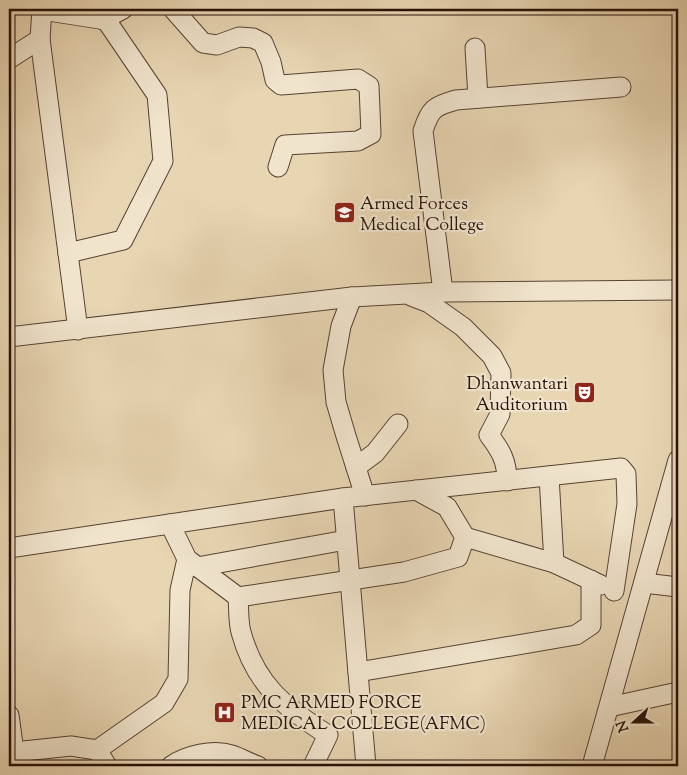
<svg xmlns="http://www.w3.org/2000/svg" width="687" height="775" viewBox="0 0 687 775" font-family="'Sorts Mill Goudy',serif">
<rect width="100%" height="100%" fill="#e8d5b2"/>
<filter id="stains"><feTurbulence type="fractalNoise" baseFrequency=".004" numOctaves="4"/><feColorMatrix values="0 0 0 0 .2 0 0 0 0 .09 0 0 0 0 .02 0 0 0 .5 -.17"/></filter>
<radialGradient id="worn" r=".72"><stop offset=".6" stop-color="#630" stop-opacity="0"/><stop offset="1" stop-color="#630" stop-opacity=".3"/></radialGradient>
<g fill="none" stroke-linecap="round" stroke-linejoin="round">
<defs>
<g id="minor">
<path d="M173,9L203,43L217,45L239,37L253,38L263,43L271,62L275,80L281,85L358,79L369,86L371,134L358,141L285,145L278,167"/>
<path d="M42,10L106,20L157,95L163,161L123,240L68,253"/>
<path d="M103,20L123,9"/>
<path d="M40,39L78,330"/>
<path d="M475,48L478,98"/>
<path d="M9,59L40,39L42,9"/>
<path d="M443,292L423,131C430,109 434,106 456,100L621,87"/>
<path d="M411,296L429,303L463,327L492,356L501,373L500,414L489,435C501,451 507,461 507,481"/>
<path d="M352,297L341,326L333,370L336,402L346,436L365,496"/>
<path d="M9,337L352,297L443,292L678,290"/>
<path d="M356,467L375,453L398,424"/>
<path d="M549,476L554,563"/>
<path d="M343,498L366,766"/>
<path d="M465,537L554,563L601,585"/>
<path d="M9,548L343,498L621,468L626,474L627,504L614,591"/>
<path d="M187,559L238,597L404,572L458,557L465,537L447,507L416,490"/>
<path d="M197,567L346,540"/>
<path d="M644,583L678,587"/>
<path d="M238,597C239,608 238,621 241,632C255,684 284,707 328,735L313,766"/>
<path d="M358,672L576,635L591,625V580"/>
<path d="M609,707L678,692"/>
<path d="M9,715L16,766"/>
<path d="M14,752L71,746L97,750"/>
<path d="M107,766L97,750L164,703L178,679L180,590L187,559L170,524"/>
<path d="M171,766C187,755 213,749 232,755C241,758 249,763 258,766"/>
<path d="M592,766L678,460"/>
</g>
</defs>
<use href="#minor" stroke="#574233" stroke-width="21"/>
<use href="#minor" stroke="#f0e4cd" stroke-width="19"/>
</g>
<defs>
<symbol id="university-square" viewBox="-11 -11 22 22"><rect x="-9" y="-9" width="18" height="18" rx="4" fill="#8f2418" stroke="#f0e4cd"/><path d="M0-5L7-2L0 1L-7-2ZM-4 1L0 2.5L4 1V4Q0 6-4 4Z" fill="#fff"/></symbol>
<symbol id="theatre-square" viewBox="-11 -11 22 22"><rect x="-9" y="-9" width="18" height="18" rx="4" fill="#8f2418" stroke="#f0e4cd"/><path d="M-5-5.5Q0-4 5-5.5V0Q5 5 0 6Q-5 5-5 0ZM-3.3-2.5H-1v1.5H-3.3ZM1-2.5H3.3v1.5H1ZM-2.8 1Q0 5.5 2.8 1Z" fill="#fff"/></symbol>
<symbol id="hospital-square" viewBox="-11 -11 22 22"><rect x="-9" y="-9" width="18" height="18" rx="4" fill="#8f2418" stroke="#f0e4cd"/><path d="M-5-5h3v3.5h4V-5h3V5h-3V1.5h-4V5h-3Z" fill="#fff"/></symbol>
</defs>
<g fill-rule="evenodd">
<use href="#university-square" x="332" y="200" width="25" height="25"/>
<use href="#theatre-square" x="572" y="380" width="25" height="25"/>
<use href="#hospital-square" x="212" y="700" width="25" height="25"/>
</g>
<g text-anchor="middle" stroke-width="4.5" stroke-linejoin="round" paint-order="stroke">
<g font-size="18" fill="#271109" stroke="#f0e4cd" text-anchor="start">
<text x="360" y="209">Armed Forces<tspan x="360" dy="21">Medical College</tspan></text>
<text x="568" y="389" text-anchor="end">Dhanwantari<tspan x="568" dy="21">Auditorium</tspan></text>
<text x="241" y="708">PMC ARMED FORCE<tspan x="241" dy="21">MEDICAL COLLEGE(AFMC)</tspan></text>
</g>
</g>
<rect width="687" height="775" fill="none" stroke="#e8d5b2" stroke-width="30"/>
<rect x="10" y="10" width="667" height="755" fill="none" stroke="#271109" stroke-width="2.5"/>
<rect x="15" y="15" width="657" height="745" fill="none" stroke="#271109"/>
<g transform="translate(634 722) rotate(249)" stroke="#f0e4cd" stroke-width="4" paint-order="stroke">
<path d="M0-4L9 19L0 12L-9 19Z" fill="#271109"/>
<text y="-8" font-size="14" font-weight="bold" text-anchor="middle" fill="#271109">N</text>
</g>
<rect width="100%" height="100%" filter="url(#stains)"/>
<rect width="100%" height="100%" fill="url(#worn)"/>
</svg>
